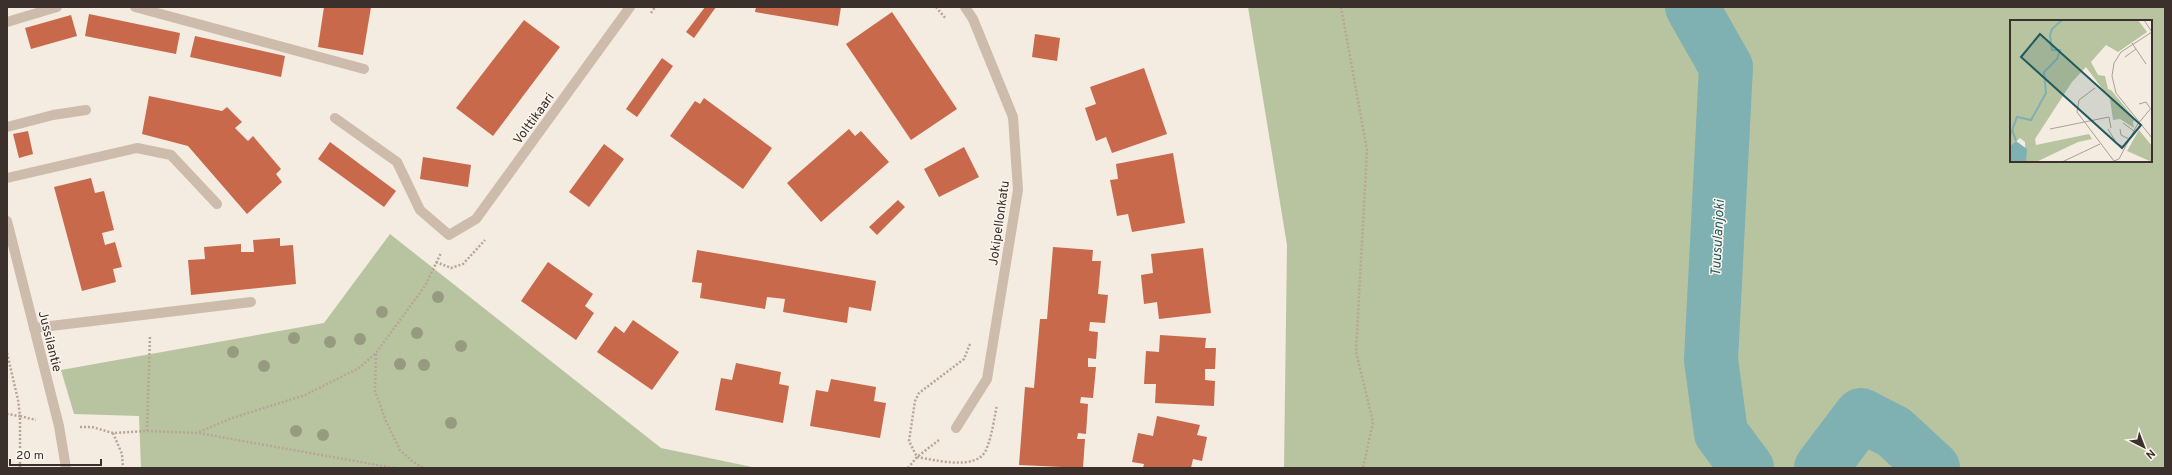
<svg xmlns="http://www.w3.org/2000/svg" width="2172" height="475" viewBox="0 0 2172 475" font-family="Overpass,sans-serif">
<rect width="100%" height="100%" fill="#f4ebe1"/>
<g fill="#b8c4a0" fill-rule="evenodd">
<path d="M1248,7H2165V468H1284L1287,245ZM2011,21H2151V161H2011Z"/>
<path d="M390,234L661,448L757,468H141L139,416L74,414L61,370L324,323Z"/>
</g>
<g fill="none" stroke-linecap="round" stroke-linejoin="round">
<g stroke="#7fb0b2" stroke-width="54">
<path d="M1692,7L1726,67L1711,360L1721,433L1747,468"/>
<path d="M1821,468L1861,415L1894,432L1933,468"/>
</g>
</g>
<g fill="#c8694b">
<path d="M324,7H371L363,55L318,47Z"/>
<path d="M705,7H716L694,38L686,32Z"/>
<path d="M756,7H841L838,26L755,12Z"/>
<path d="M892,12L957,109L911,140L846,44Z"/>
<path d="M89,14L180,33L176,54L85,36Z"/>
<path d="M71,15L77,36L31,49L25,28Z"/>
<path d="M524,20L560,47L493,136L456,108Z"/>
<path d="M1035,34L1060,38L1057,61L1032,57Z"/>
<path d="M195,36L285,56L281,77L190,57Z"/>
<path d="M662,58L673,66L637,117L626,109Z"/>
<path d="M1144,68L1167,134L1112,153L1106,137L1096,141L1085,108L1096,104L1090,87Z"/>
<path d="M149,96L222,111L227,107L242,122L235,128L248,141L253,136L281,169L276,174L282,182L247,214L188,146L142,134Z"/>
<path d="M704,98L772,148L743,189L670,136L695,101L700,104Z"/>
<path d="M849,129L855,136L861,131L889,162L821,222L787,183Z"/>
<path d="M28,131L33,154L19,158L13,134Z"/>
<path d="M330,142L396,191L384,207L318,159Z"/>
<path d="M604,144L624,159L589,207L569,192Z"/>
<path d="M964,147L979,177L939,197L924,169Z"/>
<path d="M1173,153L1185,223L1132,232L1128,214L1117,216L1110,180L1118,179L1116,164Z"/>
<path d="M423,157L471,165L468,187L420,179Z"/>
<path d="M91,178L95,193L104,191L114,230L102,233L105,245L115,242L122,267L113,269L116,282L82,291L54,187Z"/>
<path d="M898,200L905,207L877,235L869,227Z"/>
<path d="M280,238V246L293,245L296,284L191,295L188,260L205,259L204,247L241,244V252H254L253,240Z"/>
<path d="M1053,247L1093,250L1092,261H1101L1098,294L1108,295L1105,323L1090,322L1089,331L1098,332L1096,359L1088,358V367H1096L1093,398L1081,397L1080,403L1088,404L1086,434L1078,433L1077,439H1085L1083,468L1019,465L1025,387L1034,388L1040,319H1047Z"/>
<path d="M1203,248L1211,313L1159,319L1157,302L1144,304L1141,275L1153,273L1151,254Z"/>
<path d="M697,250L876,281L871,311L849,307L847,323L783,312L785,299L767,297L765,309L700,298L702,283L692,282Z"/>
<path d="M548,262L593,294L585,306L594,313L576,340L521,301Z"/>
<path d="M633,320L679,352L652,390L597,352L615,326L624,333Z"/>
<path d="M1160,335L1206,338L1205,348H1216L1215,369H1205V380L1215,381L1214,406L1155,403L1156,384H1144L1146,351L1159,352Z"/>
<path d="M736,363L781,372L779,384L789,386L783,423L715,410L721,378L732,380Z"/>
<path d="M831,379L876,387L874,401L886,403L880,438L810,426L816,390L828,392Z"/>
<path d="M1157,416L1200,425L1197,435L1207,437L1202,461L1193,459L1191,468H1143L1144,464L1132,462L1138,433L1153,436Z"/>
</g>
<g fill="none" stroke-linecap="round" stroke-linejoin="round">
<g stroke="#b9a596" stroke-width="2.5" stroke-dasharray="2 2" stroke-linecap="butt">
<path d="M936,7L946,19"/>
<path d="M1341,7L1367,150L1356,352L1373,422L1363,468"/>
<path d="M651,13L655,7"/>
<path d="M436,262L451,268L463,264L485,240"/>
<path d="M970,344L964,359L919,393L915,401L909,441L917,457C935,460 977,471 986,450C992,436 994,419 997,405"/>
<path d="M7,353L18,400L20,416L7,414"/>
<path d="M376,354L375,391L386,421L400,450L412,461L423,468"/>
<path d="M80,427H92L113,433L147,431L198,433L394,468"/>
<path d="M147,431L150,336"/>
<path d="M199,432L232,418L305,395L359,368L376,353L425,286L441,253"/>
<path d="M113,433L122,454L123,468"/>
<path d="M20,468V416L36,420"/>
<path d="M908,468L917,457L939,440"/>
</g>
<g stroke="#cdbbac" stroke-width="10">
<path d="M135,7L364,69"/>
<path d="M7,22L57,7"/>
<path d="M335,118L397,162L420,210L449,235L476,219L630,7"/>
<path d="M7,127L53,115L86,110"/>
<path d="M7,178L137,148L171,155L217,204"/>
<path d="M7,221L59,426L66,468"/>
<path d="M34,328L251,302"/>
<path d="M956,428L987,379L1018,190L1013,117L973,19L965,7"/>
</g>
</g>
<g fill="#969b7f">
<circle cx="438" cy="297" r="6"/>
<circle cx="382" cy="312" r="6"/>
<circle cx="417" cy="333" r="6"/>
<circle cx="294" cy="338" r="6"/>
<circle cx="360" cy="339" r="6"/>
<circle cx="330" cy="342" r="6"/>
<circle cx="461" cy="346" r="6"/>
<circle cx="233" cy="352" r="6"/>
<circle cx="400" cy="364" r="6"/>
<circle cx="424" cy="365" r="6"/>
<circle cx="264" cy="366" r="6"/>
<circle cx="451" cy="423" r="6"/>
<circle cx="296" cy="431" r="6"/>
<circle cx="323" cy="435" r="6"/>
</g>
<g text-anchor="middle" stroke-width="3" stroke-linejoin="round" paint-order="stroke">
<g font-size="13" fill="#3b302b" stroke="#fbf5ee">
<text transform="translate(533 118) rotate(-54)" y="5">Volttikaari</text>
<text transform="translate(998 223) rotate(-82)" y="5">Jokipellonkatu</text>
<text transform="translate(51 341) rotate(76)" y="5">Jussilantie</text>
</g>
<g font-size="14" font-style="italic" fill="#1f5a5e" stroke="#fbf5ee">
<text transform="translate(1717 238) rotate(-87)" y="5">Tuusulanjoki</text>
</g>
</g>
<g transform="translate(2010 20)">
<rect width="142" height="142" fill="#f4ebe1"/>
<path d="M0,0H128L137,12L108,32L96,25L81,42L88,55L95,56L98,69L101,70L125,99L123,102L124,108L110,99L103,100L100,79L76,47L62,62L25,119L26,125L79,114L82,119L68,122L26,142H16L15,122L10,118L0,126ZM129,110L142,126V142L117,131Z" fill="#b8c4a0"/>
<path d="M6,121L17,129L16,142H0V126Z" fill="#7fb0b2"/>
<path fill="none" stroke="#7fb0b2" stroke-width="2" d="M2,109L6,121M0,116L7,97L21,100L36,73L34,52L47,39L50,30H42L40,15L42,9L52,0"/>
<path fill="none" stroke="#aaa098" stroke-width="1" d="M134,0L142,12M142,12L111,32L104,43L102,56L106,73L142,118M122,23L136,44M115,37L126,29M85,68L69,80L67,92L104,141M129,84L136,82L140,88M113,103L124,111M40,109L99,97L101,108M98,109L107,124L115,127M110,109L111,115L119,119M104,141L109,139L127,105L142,87M52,142L90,124"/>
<path fill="#1f5a5e" fill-opacity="0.15" stroke="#1f5a5e" stroke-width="2" d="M30,14L131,105L112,128L11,37Z"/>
<rect width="142" height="142" fill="none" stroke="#3b302b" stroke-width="2"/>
</g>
<rect width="2172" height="475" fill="none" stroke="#3b302b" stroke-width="16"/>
<g transform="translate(2144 447) rotate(138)" stroke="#fbf5ee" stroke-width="3" paint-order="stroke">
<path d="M0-3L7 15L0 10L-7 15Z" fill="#3b302b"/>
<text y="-6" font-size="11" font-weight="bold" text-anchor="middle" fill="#3b302b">N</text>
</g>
<path d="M10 459v6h91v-6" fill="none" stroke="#3b302b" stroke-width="2"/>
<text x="16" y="459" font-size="12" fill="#3b302b" stroke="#fbf5ee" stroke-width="3" paint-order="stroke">20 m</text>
</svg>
